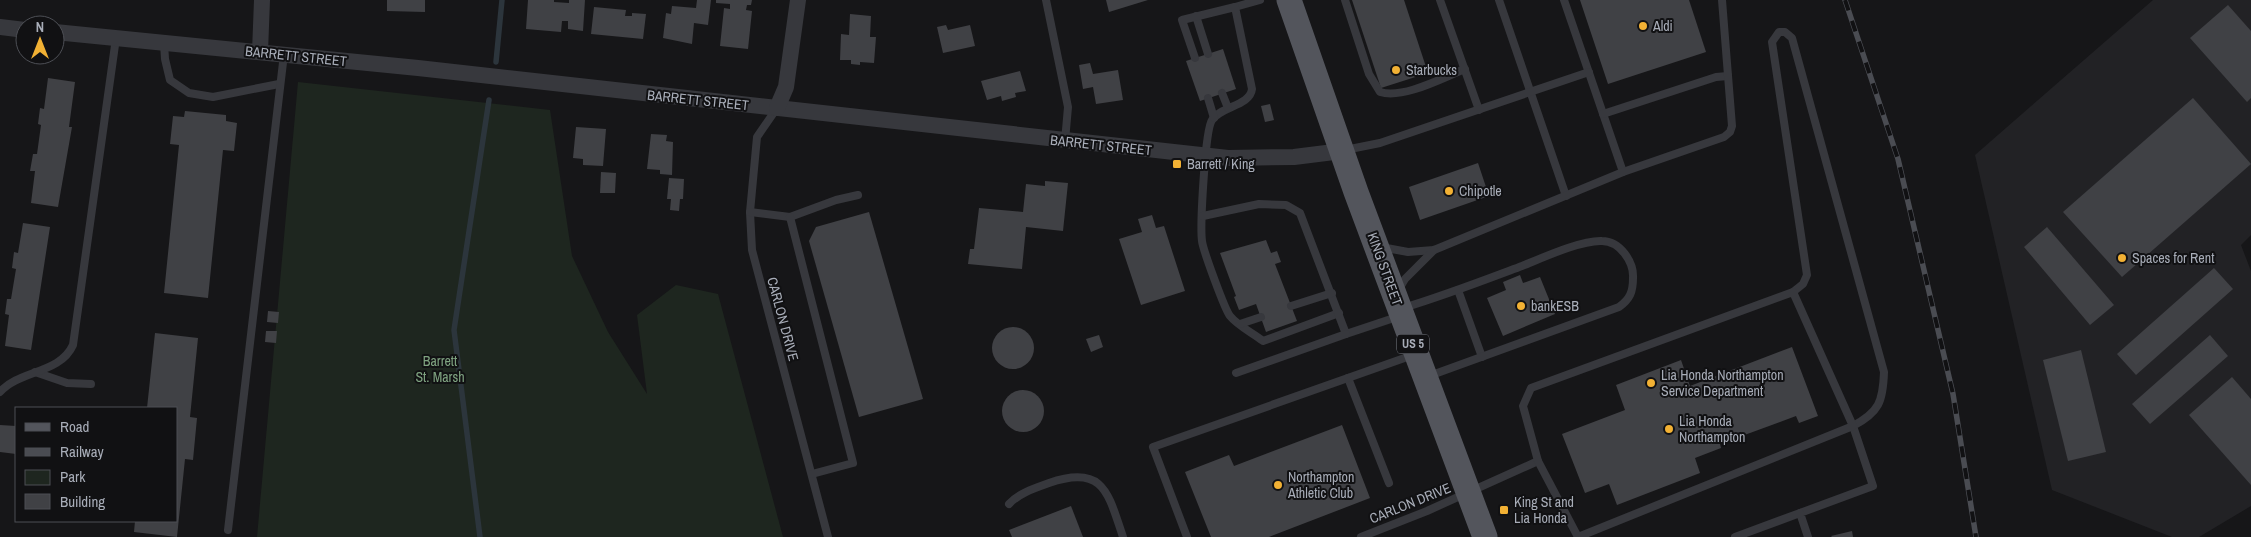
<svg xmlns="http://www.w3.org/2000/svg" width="2251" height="537" viewBox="0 0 2251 537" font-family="'Archivo Narrow',sans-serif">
<rect width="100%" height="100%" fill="#161618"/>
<path fill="#222225" d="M2153,0H2251V235L2241,245L2251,271V506L2199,537H2172L2052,490L1975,155Z"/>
<path fill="#1e261f" d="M298,82L550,110L572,256L608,332L647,394L637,315L676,285L718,294L783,537H257Z"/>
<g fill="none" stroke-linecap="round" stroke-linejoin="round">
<g stroke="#2c353c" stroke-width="5.5">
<path d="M496,62L502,0"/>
<path d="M480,537L454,330L489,100"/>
</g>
</g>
<g fill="#404145">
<path d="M387,0H425V12L387,11Z"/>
<path d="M528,0H554V2L569,3V0H585L583,31L568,29V21H562L561,32L526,29Z"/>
<path d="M697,0H711L708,25L694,23L692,44L663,38L666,13L671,14L672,6L696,8Z"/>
<path d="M716,0H752L751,5H747L746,10L752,11L748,49L720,46L724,8L730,9V4L716,3Z"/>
<path d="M1106,0H1148L1109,12Z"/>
<path d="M1352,0H1404L1428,73L1381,88Z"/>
<path d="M1580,0H1689L1706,52L1608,84Z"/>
<path d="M2228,5L2251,31V98L2247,102L2190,38Z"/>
<path d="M594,7L626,10L625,16H632V13L646,14L643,39L591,34Z"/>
<path d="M850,14L871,16L870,37H876L874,63L860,62V65L851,64V60H840L841,34L849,35Z"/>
<path d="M946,25L948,30L970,25L975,46L943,53L937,27Z"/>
<path d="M1223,49L1236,89L1200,101L1186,61Z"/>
<path d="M1090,63L1093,74L1118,70L1123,100L1096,104L1093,87L1083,89L1079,65Z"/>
<path d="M1020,71L1026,91L1015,93L1016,97L1002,101L1001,96L987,100L981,81Z"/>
<path d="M48,78L75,82L69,127H72L58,207L31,203L35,171H30L33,154H37L41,125L38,124L40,108L44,109Z"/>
<path d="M2193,98L2251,164L2122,277L2063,212Z"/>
<path d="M1270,104L1274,120L1265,122L1261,106Z"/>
<path d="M185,111L226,115V121L237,123L234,151L223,150L208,298L164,293L179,145L170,144L173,116L184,117Z"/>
<path d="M576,127L606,129L603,166L583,165V159L573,158Z"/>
<path d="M651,134L667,135L666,141L673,142L672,175L660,174V170L647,169Z"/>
<path d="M1478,163L1489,196L1420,220L1409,187Z"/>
<path d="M601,172L616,173L615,193H600Z"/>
<path d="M669,178L684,179L683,199H680L679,211L670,210L671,199H667Z"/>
<path d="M1045,181L1068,183L1063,231L1026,227L1022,269L968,264L970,249H974L979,208L1023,212L1026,184L1045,186Z"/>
<path d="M869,212L923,399L859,417L809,241L816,227Z"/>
<path d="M1152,215L1156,228L1164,226L1185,291L1141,305L1119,239L1142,232L1138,219Z"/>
<path d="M23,223L50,227L31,350L5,346L9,315L5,314L7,299H11L16,269L12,268L14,252L18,253Z"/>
<path d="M2047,227L2114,305L2090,325L2024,247Z"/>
<path d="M1266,240L1271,253L1277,251L1281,262L1275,264L1297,321L1266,332L1256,304L1239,310L1234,297L1236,296L1220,253Z"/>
<path d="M2214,268L2233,289L2136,375L2117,354Z"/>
<path d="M1520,275L1523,283L1540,277L1555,314L1503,336L1487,298L1506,290L1503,282Z"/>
<path d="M268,311L279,312L278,323L267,322Z"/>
<circle cx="1013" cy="348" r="21"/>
<path d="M266,331H277L276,343L265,342Z"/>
<path d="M155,333L198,338L190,417L197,418L193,460L185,459L177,537L134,532L135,521H176V408H147Z"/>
<path d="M1099,335L1103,347L1091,352L1086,339Z"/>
<path d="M2210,335L2228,356L2150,424L2132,404Z"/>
<path d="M1792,347L1818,416L1799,423L1796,416L1720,444L1721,448L1695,458L1700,473L1617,505L1609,484L1585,493L1562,434L1625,410L1616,385L1681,360L1690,386Z"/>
<path d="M2081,350L2106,452L2068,461L2043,360Z"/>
<path d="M2232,377L2251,399V485L2189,415Z"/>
<circle cx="1023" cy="411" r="21"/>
<path d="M0,425L16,426V454L0,452Z"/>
<path d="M1342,425L1370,498L1269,537H1211L1185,472L1229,455L1234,466Z"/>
<path d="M1071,506L1083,537H1012L1009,530Z"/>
<path d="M1852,531L1853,537H1832L1831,536Z"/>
</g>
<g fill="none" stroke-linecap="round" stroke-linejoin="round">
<g stroke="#37383d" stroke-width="8">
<path d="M1046,0L1068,107L1065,141"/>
<path d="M1345,0L1369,74L1380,92C1404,99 1442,78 1465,69"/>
<path d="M1440,0L1479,110"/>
<path d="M1499,0L1566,196"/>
<path d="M1564,0L1623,172"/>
<path d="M1235,7L1260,0"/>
<path d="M1196,16L1208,54"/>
<path d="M164,43L165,59L170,80L189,93L213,97L279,84"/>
<path d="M1195,58L1182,20L1235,7L1252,89C1250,106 1221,106 1212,120C1205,130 1200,226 1202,241C1203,250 1225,310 1230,316C1238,326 1253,333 1263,341L1339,313"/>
<path d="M1222,93L1228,108"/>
<path d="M1208,98L1214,118"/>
<path d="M777,108L757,137L750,212L752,250L828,537"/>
<path d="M1603,114L1716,77L1728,76"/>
<path d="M1345,150L1380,143L1589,72"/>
<path d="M750,212L790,217L836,200L858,195"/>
<path d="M1203,216L1259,204L1286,205L1300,213L1346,334L1400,316"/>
<path d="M790,217L853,463L812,474"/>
<path d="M1381,247L1408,252L1434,250L1623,172L1724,137L1730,132L1732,126L1722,0"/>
<path d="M1399,289L1405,279L1434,250"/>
<path d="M1458,290L1482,357"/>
<path d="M1793,292L1803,284L1807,275L1772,42L1779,32H1785L1792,38L1884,372C1883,402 1879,412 1853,426L1873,486L1800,513L1808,537"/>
<path d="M1291,306L1332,293"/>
<path d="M1403,308C1443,296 1482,281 1522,266C1542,258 1581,240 1602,241C1620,241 1634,262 1633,278C1633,292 1630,299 1619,307L1429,376"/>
<path d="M1240,324L1261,317"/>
<path d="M35,372L67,383L91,384"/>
<path d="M1236,373L1346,334"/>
<path d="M1348,378L1389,483"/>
<path d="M0,392C19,370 60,374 73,345L116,38"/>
<path d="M1009,504C1019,493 1035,488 1049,483C1104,464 1108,493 1123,537"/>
<path d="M228,530L284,54"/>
<path d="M1187,537L1153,447L1413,355"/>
<path d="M1361,537L1427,511L1538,461"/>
<path d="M1578,537L1538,461L1523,406L1531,388L1793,292L1853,426L1578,537"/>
<path d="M1735,537L1800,513"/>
</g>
<g stroke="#37383d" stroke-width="16">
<path d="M0,27L25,30"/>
<path d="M55,32L418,68L1228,158L1294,157L1342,151"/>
<path d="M260,52L262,0"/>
<path d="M777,108L786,87L798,0"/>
</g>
<path stroke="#53555c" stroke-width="25" d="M1289,0L1356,192L1485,537"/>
<defs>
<path id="rail" d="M1845,0L1898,159L1953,394L1976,537"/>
</defs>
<use href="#rail" stroke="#4a4c52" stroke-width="5.5"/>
<use href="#rail" stroke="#111113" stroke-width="4" stroke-dasharray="11" stroke-linecap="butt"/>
</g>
<g fill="#f2b134" stroke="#111113" stroke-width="2">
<circle cx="1643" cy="26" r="5"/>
<circle cx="1396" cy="70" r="5"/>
<rect x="1172" y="159" width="10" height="10" rx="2.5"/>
<circle cx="1449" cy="191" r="5"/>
<circle cx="2122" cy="258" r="5"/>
<circle cx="1521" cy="306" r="5"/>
<circle cx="1651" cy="383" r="5"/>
<circle cx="1669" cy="429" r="5"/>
<circle cx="1278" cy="485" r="5"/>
<rect x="1499" y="505" width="10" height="10" rx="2.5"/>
</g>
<g text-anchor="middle" stroke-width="4" stroke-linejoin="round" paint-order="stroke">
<rect fill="#111113" stroke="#7b7e86" stroke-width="1" x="1397" y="334.5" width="32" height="19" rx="4"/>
<g font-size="12" font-weight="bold" fill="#a8adb8">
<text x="1413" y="348">US 5</text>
</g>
<g font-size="14" fill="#a8adb8" stroke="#111113" text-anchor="start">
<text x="1653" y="31">Aldi</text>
<text x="1406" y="75">Starbucks</text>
<text x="1187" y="169">Barrett / King</text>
<text x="1459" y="196">Chipotle</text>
<text x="2132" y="263">Spaces for Rent</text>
<text x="1531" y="311">bankESB</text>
<text x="1661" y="380">Lia Honda Northampton<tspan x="1661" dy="16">Service Department</tspan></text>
<text x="1679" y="426">Lia Honda<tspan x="1679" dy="16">Northampton</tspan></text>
<text x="1288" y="482">Northampton<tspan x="1288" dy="16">Athletic Club</tspan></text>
<text x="1514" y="507">King St and<tspan x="1514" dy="16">Lia Honda</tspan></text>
</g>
<g font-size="14" fill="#a8adb8" stroke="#111113">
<text transform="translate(296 56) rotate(6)" y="5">BARRETT STREET</text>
<text transform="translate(698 100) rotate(6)" y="5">BARRETT STREET</text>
<text transform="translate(1101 145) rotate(6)" y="5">BARRETT STREET</text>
<text transform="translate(1385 269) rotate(70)" y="5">KING STREET</text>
<text transform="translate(783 319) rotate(75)" y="5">CARLON DRIVE</text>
<text transform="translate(1410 503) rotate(-22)" y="5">CARLON DRIVE</text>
</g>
<g font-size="14" fill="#7fa381" stroke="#111113">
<text x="440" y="366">Barrett<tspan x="440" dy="16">St. Marsh</tspan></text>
</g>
</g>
<rect x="15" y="407" width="162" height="115" fill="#111113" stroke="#4d4f55"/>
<rect x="25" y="423" width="25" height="8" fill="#53555c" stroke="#4d4f55"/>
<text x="60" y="432" font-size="15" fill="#a8adb8">Road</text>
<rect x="25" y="448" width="25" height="8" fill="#4a4c52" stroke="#4d4f55"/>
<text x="60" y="457" font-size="15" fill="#a8adb8">Railway</text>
<rect x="25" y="470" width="25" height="15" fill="#1e261f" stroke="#4d4f55"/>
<text x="60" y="482" font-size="15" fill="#a8adb8">Park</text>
<rect x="25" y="494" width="25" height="15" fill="#404145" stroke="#4d4f55"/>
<text x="60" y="507" font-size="15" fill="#a8adb8">Building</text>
<g transform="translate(40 40)"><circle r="24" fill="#111113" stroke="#4d4f55"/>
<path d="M0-4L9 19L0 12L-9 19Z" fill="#f2b134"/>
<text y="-8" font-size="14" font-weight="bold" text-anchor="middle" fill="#a8adb8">N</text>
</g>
</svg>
